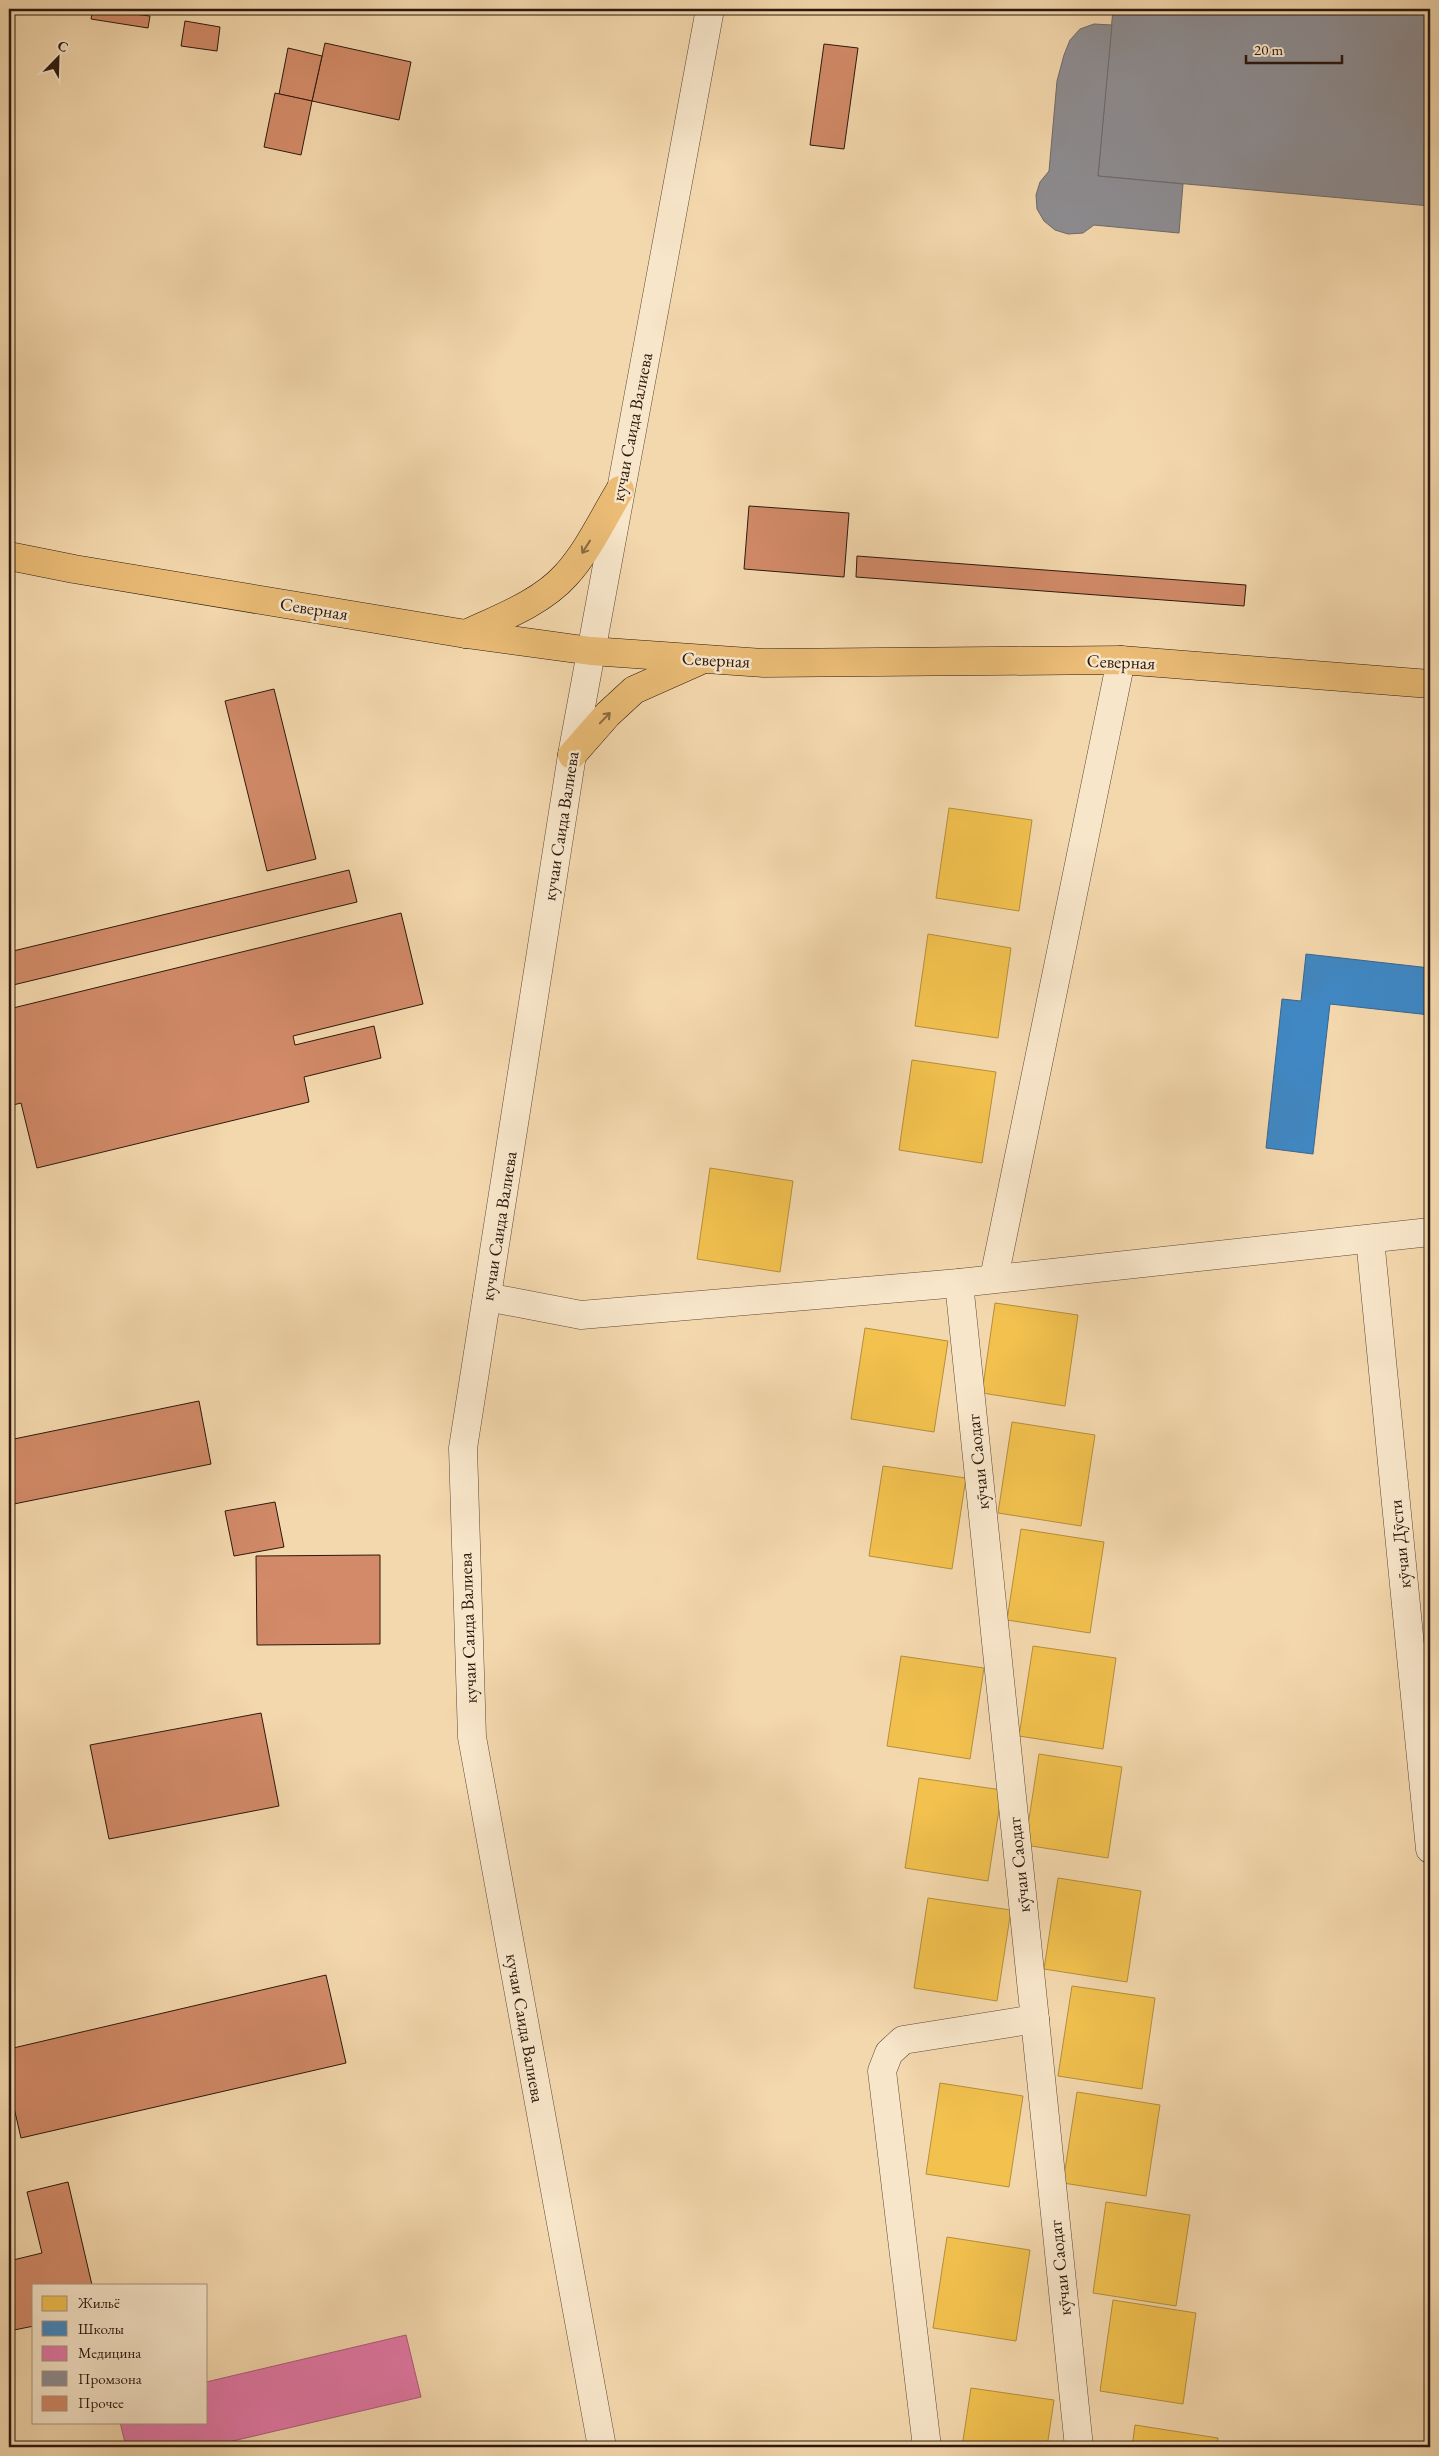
<svg xmlns="http://www.w3.org/2000/svg" width="1439" height="2456" viewBox="0 0 1439 2456" font-family="'EB Garamond',serif">
<rect width="100%" height="100%" fill="#f4d8ad"/>
<filter id="stains"><feTurbulence type="fractalNoise" baseFrequency=".004" numOctaves="4"/><feColorMatrix values="0 0 0 0 .2 0 0 0 0 .09 0 0 0 0 .02 0 0 0 .5 -.17"/></filter>
<radialGradient id="worn" r=".72"><stop offset=".6" stop-color="#630" stop-opacity="0"/><stop offset="1" stop-color="#630" stop-opacity=".3"/></radialGradient>
<g fill="#f2c14e" stroke="#b68e3b">
<path d="M949,808L1032,820L1019,911L936,898Z"/>
<path d="M928,934L1011,948L998,1038L915,1026Z"/>
<path d="M912,1060L996,1072L982,1163L899,1150Z"/>
<path d="M710,1168L793,1181L780,1272L697,1259Z"/>
<path d="M995,1303L1078,1315L1065,1406L982,1393Z"/>
<path d="M865,1328L948,1341L934,1432L851,1419Z"/>
<path d="M1012,1422L1095,1435L1081,1526L998,1513Z"/>
<path d="M883,1466L966,1478L952,1569L869,1556Z"/>
<path d="M1021,1529L1104,1542L1090,1633L1007,1620Z"/>
<path d="M1033,1646L1116,1658L1103,1749L1019,1736Z"/>
<path d="M901,1656L984,1668L970,1759L887,1746Z"/>
<path d="M1039,1754L1122,1767L1108,1858L1025,1845Z"/>
<path d="M919,1778L1002,1790L988,1881L905,1868Z"/>
<path d="M1058,1878L1141,1891L1127,1982L1044,1969Z"/>
<path d="M928,1898L1011,1910L997,2001L914,1988Z"/>
<path d="M1072,1986L1155,1998L1142,2089L1058,2076Z"/>
<path d="M940,2083L1023,2096L1009,2187L926,2174Z"/>
<path d="M1077,2092L1160,2105L1146,2196L1063,2183Z"/>
<path d="M1106,2202L1190,2215L1176,2306L1093,2293Z"/>
<path d="M947,2237L1030,2250L1016,2341L933,2328Z"/>
<path d="M1113,2300L1196,2313L1183,2404L1100,2391Z"/>
<path d="M971,2388L1054,2400L1047,2447H962Z"/>
<path d="M1135,2425L1218,2438L1217,2447H1132Z"/>
</g>
<path fill="#3f88c5" stroke="#39668e" d="M1306,954L1430,968V1015L1330,1004L1313,1154L1266,1148L1282,999L1301,1001Z"/>
<path fill="#e377a8" stroke="#ac5a7a" d="M406,2335L421,2397L207,2447H126L120,2422H206V2382Z"/>
<g fill="#8d8d92" stroke="#706a6a">
<path d="M1113,9H1430V206L1098,176Z"/>
<path d="M1094,24L1112,25L1098,176L1183,184L1179,233L1094,225L1083,233L1068,234L1055,230L1044,221L1037,209L1036,195L1040,182L1049,171L1057,81L1064,55L1070,40L1080,29Z"/>
</g>
<g fill="#d28a68" stroke="#2b180e">
<path d="M93,9L150,16L148,28L91,19Z"/>
<path d="M185,21L220,27L217,51L181,46Z"/>
<path d="M325,43L411,62L399,120L312,101Z"/>
<path d="M824,44L858,48L844,149L810,145Z"/>
<path d="M288,48L322,56L312,101L279,94Z"/>
<path d="M275,93L312,101L301,155L264,147Z"/>
<path d="M749,506L849,513L844,577L744,569Z"/>
<path d="M857,556L1246,585L1244,606L856,577Z"/>
<path d="M274,689L316,859L267,871L225,701Z"/>
<path d="M349,870L357,902L9,986V952Z"/>
<path d="M401,913L423,1004L293,1036L295,1045L374,1026L381,1058L304,1077L309,1102L37,1168L21,1103L9,1106V1009Z"/>
<path d="M199,1401L211,1464L9,1505V1440Z"/>
<path d="M275,1502L284,1547L234,1556L225,1511Z"/>
<path d="M380,1555V1644L257,1645L256,1556Z"/>
<path d="M261,1713L279,1806L109,1839L90,1745Z"/>
<path d="M326,1975L346,2063L21,2138L9,2086V2049Z"/>
<path d="M68,2182L92,2285H34V2326L9,2331V2261L42,2253L27,2192Z"/>
</g>
<g fill="none" stroke-linecap="round" stroke-linejoin="round">
<defs>
<g id="minor">
<path d="M1370,1239L1430,1849"/>
<path d="M994,1278L1121,660"/>
<path d="M959,1283L1079,2447"/>
<path d="M487,1297L581,1315L959,1283L1430,1232"/>
<path d="M602,2447L472,1737L463,1448L572,755L710,9"/>
<path d="M927,2447L882,2071L889,2053L903,2040L1035,2019"/>
</g>
<g id="major">
<path d="M9,556L74,569L466,634L591,651L764,663L1121,660L1430,684"/>
<path d="M466,634C500,618 541,603 566,575C588,551 603,518 620,490"/>
<path d="M572,755L608,714L634,690L697,662"/>
</g>
</defs>
<use href="#minor" stroke="#5d4836" stroke-width="29"/>
<use href="#major" stroke="#2b180e" stroke-width="29"/>
<use href="#minor" stroke="#f8e6ca" stroke-width="28"/>
<use href="#major" stroke="#eabc76" stroke-width="28"/>
</g>
<defs><path id="oneway-shaft" d="M-6 0H5M1.5-3L5.5 0L1.5 3" fill="none" stroke-width="1.6" stroke-linecap="round" stroke-linejoin="round" transform="scale(1.25)"/></defs>
<g stroke="#8a6a42">
<use href="#oneway-shaft" transform="translate(586 547) rotate(122)"/>
<use href="#oneway-shaft" transform="translate(605 718) rotate(-46)"/>
</g>
<g text-anchor="middle" stroke-width="5" stroke-linejoin="round" paint-order="stroke">
<g font-size="18" fill="#2b180e" stroke="#f8e6ca">
<text transform="translate(632 427) rotate(-79)" y="6">кучаи Саида Валиева</text>
<text transform="translate(314 609) rotate(9)" y="6">Северная</text>
<text transform="translate(716 660) rotate(3)" y="6">Северная</text>
<text transform="translate(1121 662) rotate(2)" y="6">Северная</text>
<text transform="translate(561 826) rotate(-81)" y="6">кучаи Саида Валиева</text>
<text transform="translate(499 1226) rotate(-81)" y="6">кучаи Саида Валиева</text>
<text transform="translate(978 1462) rotate(-96)" y="6">кӯчаи Саодат</text>
<text transform="translate(1400 1544) rotate(-96)" y="6">кӯчаи Дӯсти</text>
<text transform="translate(468 1628) rotate(-92)" y="6">кучаи Саида Валиева</text>
<text transform="translate(1019 1865) rotate(-96)" y="6">кӯчаи Саодат</text>
<text transform="translate(525 2028) rotate(80)" y="6">кучаи Саида Валиева</text>
<text transform="translate(1060 2268) rotate(-96)" y="6">кӯчаи Саодат</text>
</g>
</g>
<rect width="1439" height="2456" fill="none" stroke="#f4d8ad" stroke-width="30"/>
<rect x="10" y="10" width="1419" height="2436" fill="none" stroke="#2b180e" stroke-width="2.5"/>
<rect x="15" y="15" width="1409" height="2426" fill="none" stroke="#2b180e"/>
<rect x="32" y="2284" width="175" height="140" fill="#f8e6ca" stroke="#a6947f"/>
<rect x="42" y="2296" width="25" height="15" fill="#f2c14e" stroke="#a6947f"/>
<text x="78" y="2308" font-size="15" fill="#2b180e">Жильё</text>
<rect x="42" y="2321" width="25" height="15" fill="#3f88c5" stroke="#a6947f"/>
<text x="78" y="2334" font-size="15" fill="#2b180e">Школы</text>
<rect x="42" y="2346" width="25" height="15" fill="#e377a8" stroke="#a6947f"/>
<text x="78" y="2358" font-size="15" fill="#2b180e">Медицина</text>
<rect x="42" y="2371" width="25" height="15" fill="#8d8d92" stroke="#a6947f"/>
<text x="78" y="2384" font-size="15" fill="#2b180e">Промзона</text>
<rect x="42" y="2396" width="25" height="15" fill="#d28a68" stroke="#a6947f"/>
<text x="78" y="2408" font-size="15" fill="#2b180e">Прочее</text>
<g transform="translate(58 58) rotate(23)" stroke="#f8e6ca" stroke-width="4" paint-order="stroke">
<path d="M0-4L9 19L0 12L-9 19Z" fill="#2b180e"/>
<text y="-8" font-size="14" font-weight="bold" text-anchor="middle" fill="#2b180e">С</text>
</g>
<path d="M1246 55v8h96v-8" fill="none" stroke="#2b180e" stroke-width="2.5"/>
<text x="1254" y="55" font-size="15" fill="#2b180e" stroke="#f8e6ca" stroke-width="4" paint-order="stroke">20 m</text>
<rect width="100%" height="100%" filter="url(#stains)"/>
<rect width="100%" height="100%" fill="url(#worn)"/>
</svg>
